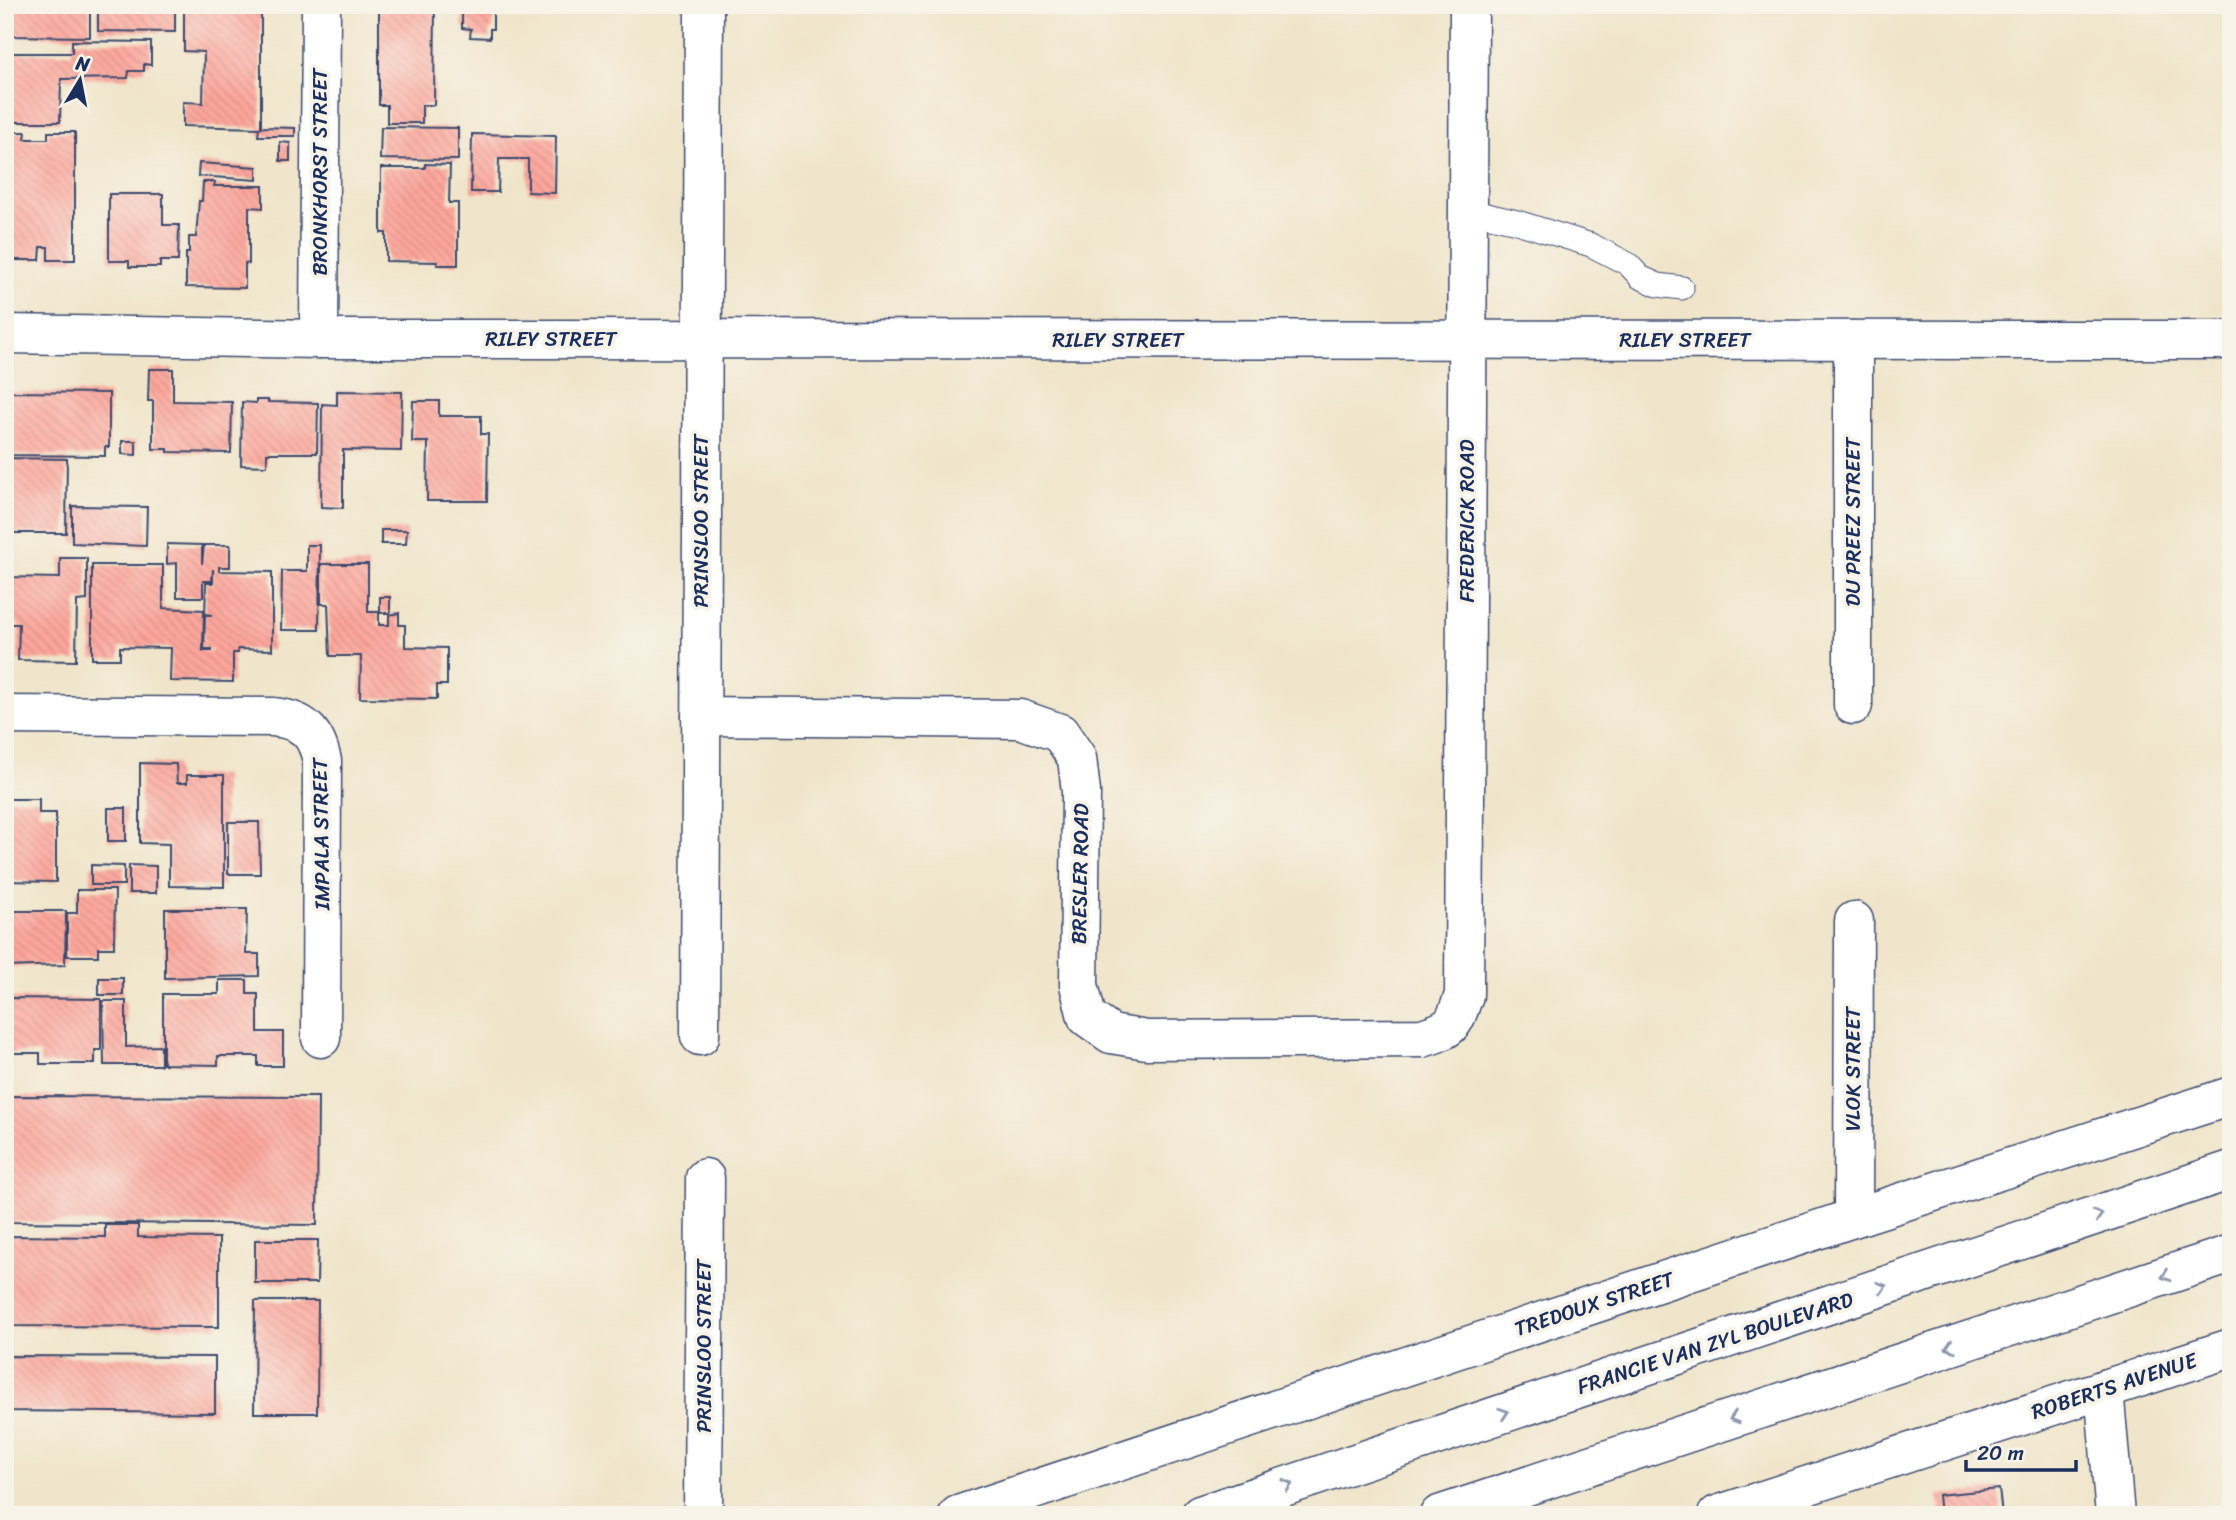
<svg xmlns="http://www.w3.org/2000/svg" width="2236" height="1520" viewBox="0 0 2236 1520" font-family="Sriracha,sans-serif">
<defs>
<pattern id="building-back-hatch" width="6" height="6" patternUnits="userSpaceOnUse" patternTransform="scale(1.75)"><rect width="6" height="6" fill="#fda69b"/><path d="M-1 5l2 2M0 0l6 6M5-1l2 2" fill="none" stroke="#d88f88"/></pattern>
</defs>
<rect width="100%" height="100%" fill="#f7f3e8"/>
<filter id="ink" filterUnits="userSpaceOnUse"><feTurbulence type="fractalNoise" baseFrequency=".0143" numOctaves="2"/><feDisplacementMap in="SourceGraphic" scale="14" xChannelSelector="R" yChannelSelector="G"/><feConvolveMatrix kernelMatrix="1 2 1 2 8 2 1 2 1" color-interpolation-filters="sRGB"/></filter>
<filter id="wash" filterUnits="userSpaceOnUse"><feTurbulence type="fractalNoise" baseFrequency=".00686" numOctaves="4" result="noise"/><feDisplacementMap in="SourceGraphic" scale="28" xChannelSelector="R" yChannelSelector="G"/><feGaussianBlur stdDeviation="1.57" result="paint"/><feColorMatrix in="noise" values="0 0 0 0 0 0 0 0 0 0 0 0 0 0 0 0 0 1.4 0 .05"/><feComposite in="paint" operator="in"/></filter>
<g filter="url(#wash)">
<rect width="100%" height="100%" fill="#f0e5ca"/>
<g id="blocks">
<g fill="url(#building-back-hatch)">
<path d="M5,5H90V37L5,36Z"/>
<path d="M98,5H175V32L98,31Z"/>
<path d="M184,5H261V127L295,128V136H258L259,128L183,126V102L203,103L204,52L184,51Z"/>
<path d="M379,5H435L434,105H422V123H387V105H379Z"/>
<path d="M462,8H493V29H490V38L470,37L471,29L462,28Z"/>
<path d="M72,41L151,42V65L144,64V71H129L128,78L61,79L60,122H5V53H72Z"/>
<path d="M381,127L458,128V160L380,159Z"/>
<path d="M5,132H26L25,139H48V132H75V260H48V247H41L40,260H5Z"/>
<path d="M472,134L556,136L555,193L528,192V159H499L498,192H471Z"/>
<path d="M280,142L290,143V161H280Z"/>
<path d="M199,163L257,167V180L198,176Z"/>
<path d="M425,164L450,165L449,203H458V265H437V262L386,261V233H381V168H425Z"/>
<path d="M203,182H215L214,186H263V208L249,207V264L245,263V288L186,287V253H189V237H196L199,201H202Z"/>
<path d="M109,194H163V225H179L178,261H160V267H129V261H109Z"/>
<path d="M149,369H173V401L232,402L231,453L168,452V449H153V401H148Z"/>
<path d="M337,391L402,392L401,451L343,450V508L321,507L322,404L337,405Z"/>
<path d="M7,392L109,393V447H105V456L5,455V397H7Z"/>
<path d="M256,400H268V402L318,403L317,453H267V466L241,465L242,402L256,403Z"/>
<path d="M413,401H439V416H481V434H488L487,501H427L428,442H412Z"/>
<path d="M122,441H136V455L122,454Z"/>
<path d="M5,458L67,459L66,533H5Z"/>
<path d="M72,506L147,507L146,546L72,543Z"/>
<path d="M381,530H407L406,544H381Z"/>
<path d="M167,544L202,545V564L204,545H230V567H219V571L272,572V650L238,649V653H233V682L170,681L171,648L120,647V659H92V565H163V608L204,610L203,651H212V649H204L205,615H212L205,614L206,583H213V569L212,581H203V597H177V563L167,564Z"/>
<path d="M307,545H320L319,630H281L282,571H307Z"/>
<path d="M60,558H87V600L77,601L76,661L18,660L19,624H5V577L60,578Z"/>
<path d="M321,564H368V612H379V625H389V615L399,613V625H405V647L447,648V685H437V699L360,698L361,656H330L328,604H321Z"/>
<rect x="380" y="597" width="10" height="16"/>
<path d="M140,763L176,764L177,783H187V775H224V887L169,886V844L140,843Z"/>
<path d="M9,799H39V813H56V882L5,881V813H9Z"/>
<rect x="108" y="808" width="18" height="33"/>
<path d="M228,822H259L260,874H228Z"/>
<path d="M91,865L124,866V885H91Z"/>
<path d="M129,865L156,866V893H129Z"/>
<path d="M77,890H115L114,948H98V956H67V913H77Z"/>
<path d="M165,909H247L246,954H259V976L165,978Z"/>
<path d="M5,911H66L65,965L5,967Z"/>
<rect x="99" y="978" width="24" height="17"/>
<path d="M219,980H247V994H258V1032H283V1066H258V1056H218V1065L163,1064V994H219Z"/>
<path d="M9,998L101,999V1050H95V1064H40V1053H5V1033H9Z"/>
<path d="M103,1001H126V1047L161,1046V1065H104Z"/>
<path d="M5,1096L318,1097L317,1225L5,1222Z"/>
<path d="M105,1225H138V1237L219,1238V1327L5,1326V1236L105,1237Z"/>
<path d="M255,1240H318L317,1283H255Z"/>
<path d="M255,1301H318L317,1413H254Z"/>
<path d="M5,1356L215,1357V1413L5,1411Z"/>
<path d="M1999,1489L2002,1515H1940L1938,1495Z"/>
</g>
</g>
</g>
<g filter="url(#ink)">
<use href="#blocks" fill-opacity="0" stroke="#3b4a6e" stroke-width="2"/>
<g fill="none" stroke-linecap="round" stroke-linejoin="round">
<defs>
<path id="service" d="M1469,211L1517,222L1591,245L1628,264L1640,277L1658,285L1682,288"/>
<g id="minor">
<path d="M5,334L319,339L2231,340"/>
<path d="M319,339L321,5"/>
<path d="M1853,705V340"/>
<path d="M5,715L273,717C303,720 316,732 322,761L321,1038"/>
<path d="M701,716L1020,719L1060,733L1077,758L1081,792L1079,985L1087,1017L1111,1034L1147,1040L1422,1038C1454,1028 1453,1026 1464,995L1469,5"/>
<path d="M700,1036L704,5"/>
<path d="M1853,1218L1854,921"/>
<path d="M2104,1389L2115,1515"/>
<path d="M703,1515L705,1178"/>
<path d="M958,1515L1853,1218L2231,1096"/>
<path d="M1717,1515L2231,1348"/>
</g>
<g id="secondary">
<path d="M1200,1515L2231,1170"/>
<path d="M1439,1515L2231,1254"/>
</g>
</defs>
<use href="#service" stroke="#3b4a6e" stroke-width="25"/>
<use href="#minor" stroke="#3b4a6e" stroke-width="41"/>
<use href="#secondary" stroke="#3b4a6e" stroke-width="41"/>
<use href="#service" stroke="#fff" stroke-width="23"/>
<use href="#minor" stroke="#fff" stroke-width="38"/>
<use href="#secondary" stroke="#fff" stroke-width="38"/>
</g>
<defs><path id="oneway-chevron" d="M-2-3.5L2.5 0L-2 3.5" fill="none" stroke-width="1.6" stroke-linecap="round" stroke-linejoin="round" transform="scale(1.75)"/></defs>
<g stroke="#8d97ae">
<use href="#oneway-chevron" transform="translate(2098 1215) rotate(-18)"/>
<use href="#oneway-chevron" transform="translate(2166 1276) rotate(162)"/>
<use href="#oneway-chevron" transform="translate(1882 1287) rotate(-18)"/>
<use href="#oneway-chevron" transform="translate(1950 1347) rotate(162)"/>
<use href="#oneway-chevron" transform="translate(1504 1413) rotate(-18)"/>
<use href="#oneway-chevron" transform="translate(1734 1418) rotate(162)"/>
<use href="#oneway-chevron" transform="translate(1288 1485) rotate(-18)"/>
</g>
</g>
<g text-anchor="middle" stroke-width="7" stroke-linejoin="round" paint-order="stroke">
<g font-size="21" fill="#1b2f5e" stroke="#f7f3e8">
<text transform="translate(320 172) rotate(-90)" y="7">BRONKHORST STREET</text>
<text x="551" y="346">RILEY STREET</text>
<text x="1118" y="347">RILEY STREET</text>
<text x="1685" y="347">RILEY STREET</text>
<text transform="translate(701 521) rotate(-90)" y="7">PRINSLOO STREET</text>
<text transform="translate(1467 521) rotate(-90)" y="7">FREDERICK ROAD</text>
<text transform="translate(1853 522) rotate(-90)" y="7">DU PREEZ STREET</text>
<text transform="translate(321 834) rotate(-91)" y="7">IMPALA STREET</text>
<text transform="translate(1080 874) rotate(-89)" y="7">BRESLER ROAD</text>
<text transform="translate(1853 1069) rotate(-90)" y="7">VLOK STREET</text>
<text transform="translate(1594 1304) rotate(-18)" y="7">TREDOUX STREET</text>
<text transform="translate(1715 1343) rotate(-18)" y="7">FRANCIE VAN ZYL BOULEVARD</text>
<text transform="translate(704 1346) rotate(-90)" y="7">PRINSLOO STREET</text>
<text transform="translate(2114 1386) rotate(-18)" y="7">ROBERTS AVENUE</text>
</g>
</g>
<rect width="2236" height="1520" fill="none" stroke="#f7f3e8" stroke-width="28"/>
<g transform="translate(80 80) rotate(10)" stroke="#f7f3e8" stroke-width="5" paint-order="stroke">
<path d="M0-5L12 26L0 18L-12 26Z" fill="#1b2f5e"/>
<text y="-10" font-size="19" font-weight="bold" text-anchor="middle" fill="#1b2f5e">N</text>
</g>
<path d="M1966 1460v10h110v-10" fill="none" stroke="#1b2f5e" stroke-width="3.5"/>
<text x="1977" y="1460" font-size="21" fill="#1b2f5e" stroke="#f7f3e8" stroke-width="5" paint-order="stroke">20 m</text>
</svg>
